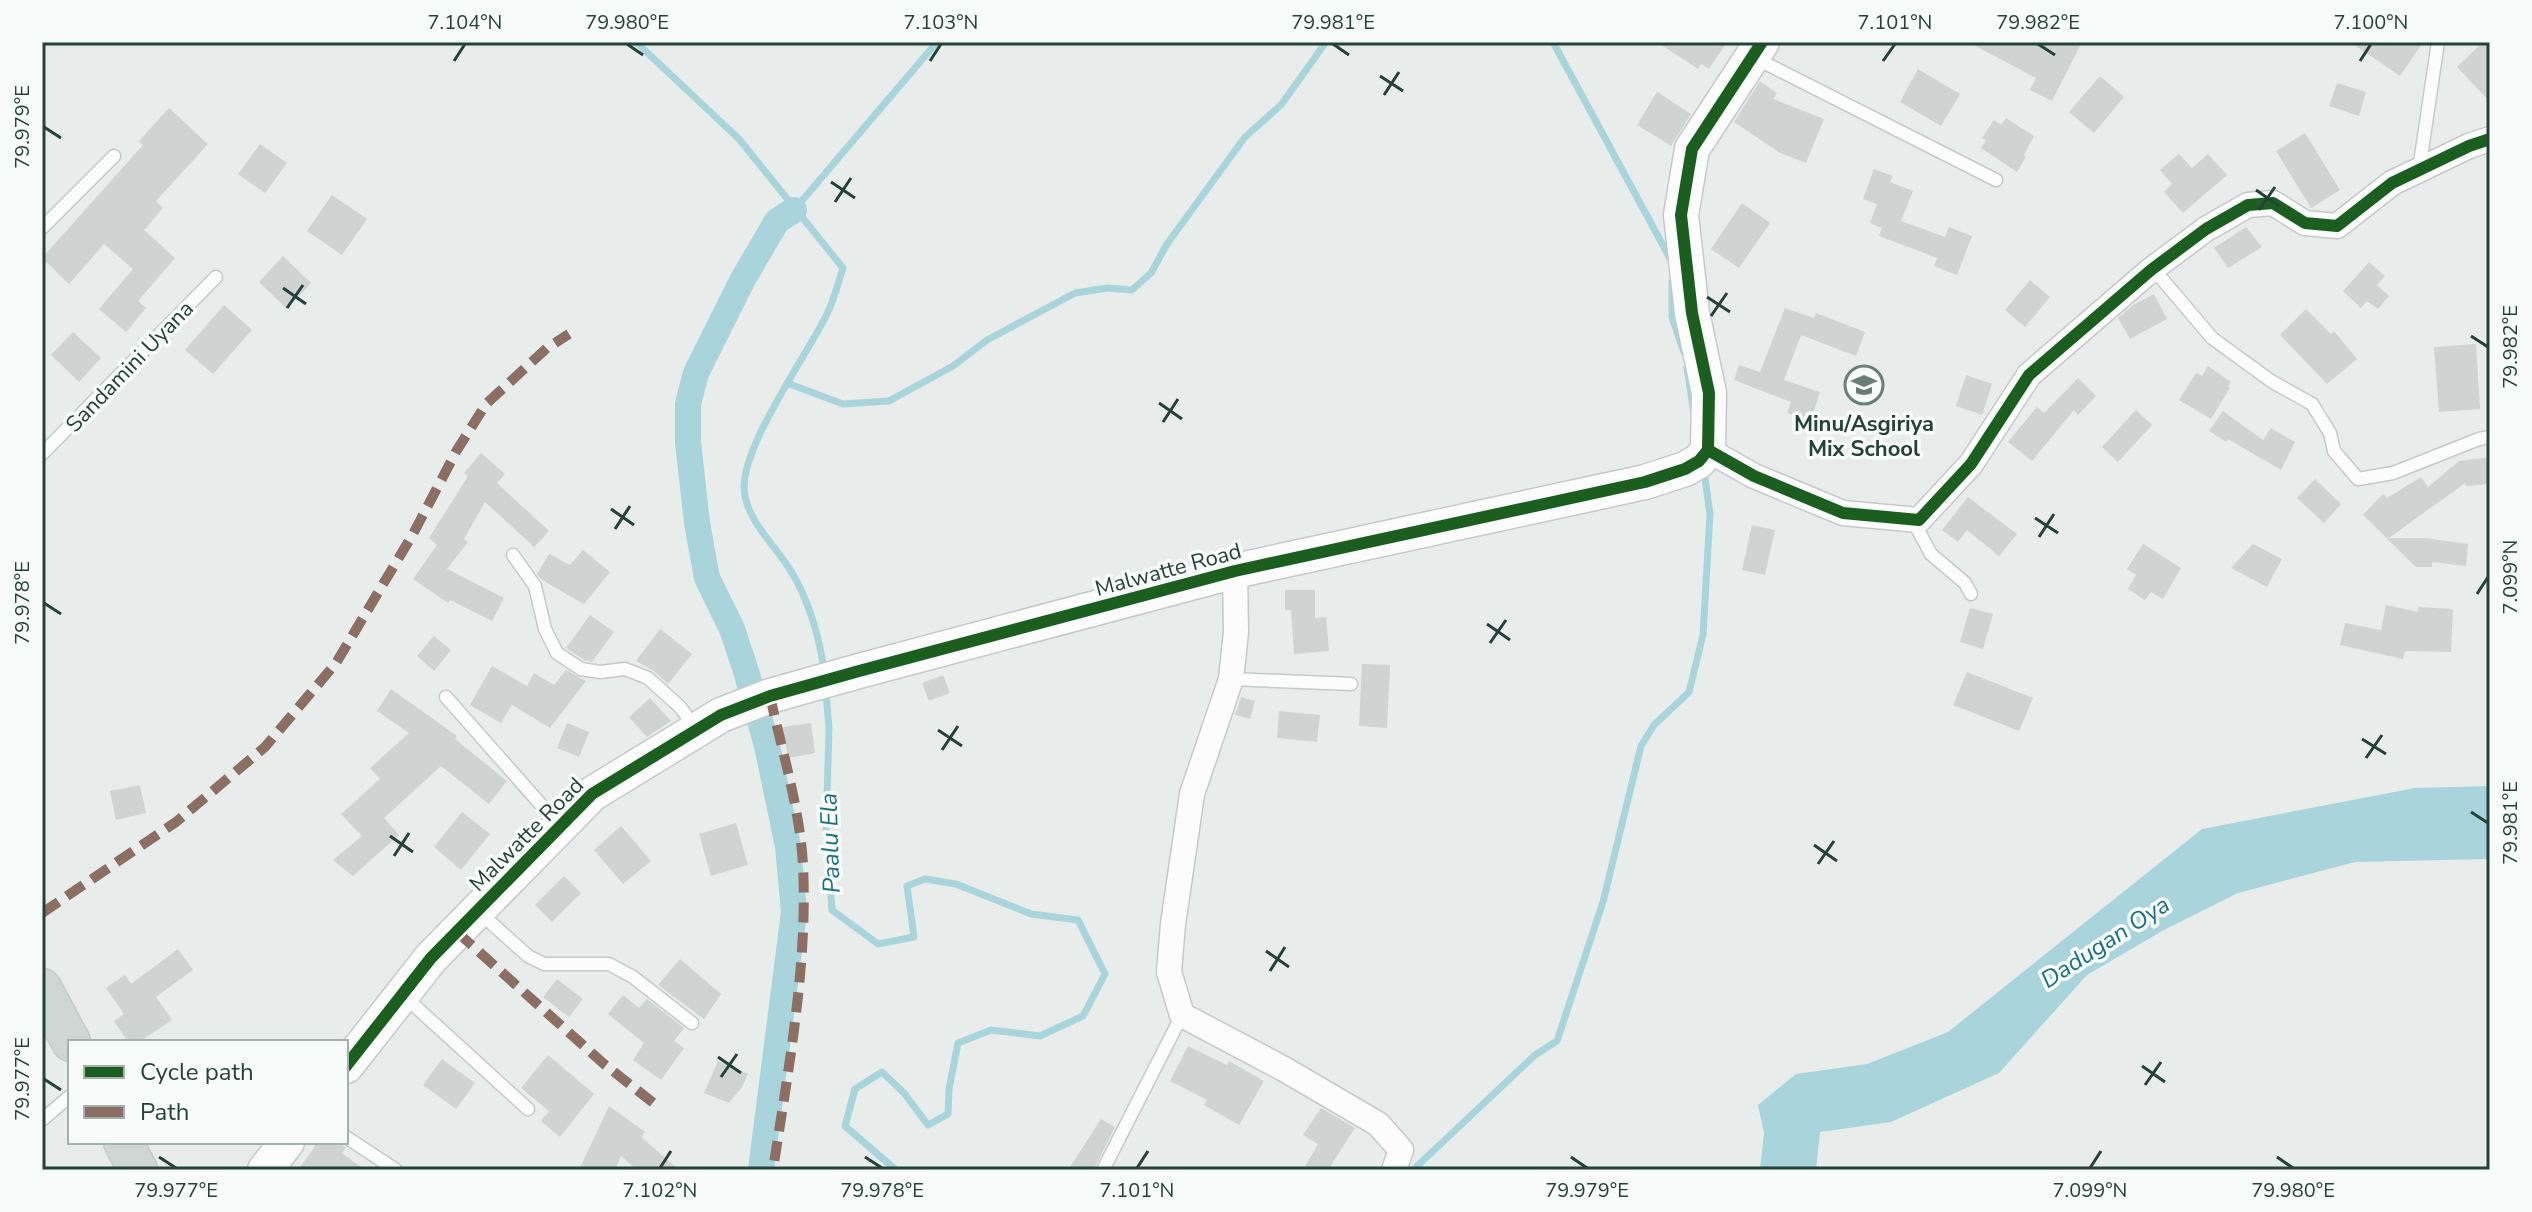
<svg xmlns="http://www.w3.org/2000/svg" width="2532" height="1212" viewBox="0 0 2532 1212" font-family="'Nunito Sans',sans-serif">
<rect width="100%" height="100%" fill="#e8edeb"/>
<path fill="#a9d4db" d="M2490,786V859L2355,862L2238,893L2162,931L2087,975L1999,1073L1891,1122L1820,1132L1816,1170H1760L1764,1133L1758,1105L1796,1074L1867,1064L1948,1032L2202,829L2415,788Z"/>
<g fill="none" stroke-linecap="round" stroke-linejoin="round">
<g stroke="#a9d4db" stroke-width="7">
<path d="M636,42L739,139L843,268C838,283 834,300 827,314C808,354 735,454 745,496C750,523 775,546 789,568C808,597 820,638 824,672"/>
<path d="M1553,42L1672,262"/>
<path d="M794,210L937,42"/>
<path d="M1672,282V317L1684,352"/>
<path d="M1687,368L1693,407"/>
<path d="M787,383L843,404L889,401L953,366L987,340L1075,293L1108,288L1132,290L1151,273L1167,244L1245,137L1281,105L1326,42"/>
<path d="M826,692L829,729L826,833L832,910L878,944L914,937L907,886L925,879L956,884L1031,914L1078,920L1105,974L1083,1016L1040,1036L991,1030L958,1043L949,1089L948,1114L928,1125L904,1093L882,1072L855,1089L845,1126L896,1170"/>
<path d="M1413,1170L1535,1055L1557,1041L1603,902L1641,746L1654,725L1689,692L1703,635L1710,514L1704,471"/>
</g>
<path stroke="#a9d4db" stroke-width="26" d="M761,1170L794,912L788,846L767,746L746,671L732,629L707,578L697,523L688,442V404L696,373L743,279L777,221L794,210"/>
</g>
<g fill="#cfd4d2">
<path d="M1657,42H1727L1709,69L1701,64L1698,69Z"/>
<path d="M1968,42H2082L2052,101L2030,90L2036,78Z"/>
<path d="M2350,42H2423L2400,76Z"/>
<path d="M2483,42H2490V102L2457,67Z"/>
<path d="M1918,69L1960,94L1941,126L1900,102Z"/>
<path d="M2100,76L2124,97L2094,133L2069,112Z"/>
<path d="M1760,81L1777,93L1773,99L1824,119L1806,163L1780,153L1734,122Z"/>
<path d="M2337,83L2366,92L2359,116L2329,106Z"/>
<path d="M1657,92L1691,114L1671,146L1637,125Z"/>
<path d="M169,108L208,144L156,201L163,208L144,230L175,258L138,301L146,308L126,332L99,309L133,269L104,244L69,284L42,258L143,145L139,141Z"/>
<path d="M2006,118L2034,136L2024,155L2026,157L2017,172L1981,148L1986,140L1982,138L1994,120L2001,125Z"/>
<path d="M2305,133L2340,190L2311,208L2276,151Z"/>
<path d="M260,144L287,163L265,193L238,174Z"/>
<path d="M2179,154L2192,168L2208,154L2227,175L2183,213L2164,192L2172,184L2160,170Z"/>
<path d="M1874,169L1893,176L1890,182L1913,191L1901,221L1945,237L1949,227L1972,236L1957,275L1934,266L1937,258L1879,236L1882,228L1870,223L1877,204L1863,199Z"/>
<path d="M332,195L367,219L342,255L307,231Z"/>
<path d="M1742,203L1770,223L1739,268L1711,249Z"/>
<path d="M2246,227L2262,247L2228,268L2214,248Z"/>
<path d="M283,256L311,283L287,309L259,282Z"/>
<path d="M2369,262L2385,276L2377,285L2389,296L2378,309L2367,301L2361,308L2343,291Z"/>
<path d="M2030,280L2050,297L2025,327L2005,310Z"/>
<path d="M2154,294L2167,319L2130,339L2118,318L2133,305Z"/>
<path d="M224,305L252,330L213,374L185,350Z"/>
<path d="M1785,308L1814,318L1816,313L1865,332L1856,356L1801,335L1784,380L1820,392L1811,421L1787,413L1791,402L1734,380L1739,365L1760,372Z"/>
<path d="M2306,309L2331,334L2334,331L2357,359L2327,384L2280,335Z"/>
<path d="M73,332L101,358L79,382L51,355Z"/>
<path d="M2476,344L2480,409L2439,412L2434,347Z"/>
<path d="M2208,366L2231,382L2228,387L2230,388L2211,419L2179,400L2196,373L2202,376Z"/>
<path d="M1966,375L1992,384L1982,415L1956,406Z"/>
<path d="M2078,378L2096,396L2078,415L2074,410L2032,461L2008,442L2037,407L2044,413Z"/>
<path d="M2136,410L2152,425L2118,462L2102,447Z"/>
<path d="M2223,411L2263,440L2271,428L2295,442L2281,470L2228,439L2226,442L2209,431Z"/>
<path d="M481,453L505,474L497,483L549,531L534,547L485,502L464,539L468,542L447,569L504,598L492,621L450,600L448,603L413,579L437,545L429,538L468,476L464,473Z"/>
<path d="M2490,457V484L2466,486L2465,483L2389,538H2424L2468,544L2466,566L2432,562V567H2416L2363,515L2383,494L2387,498L2421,477L2428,487L2459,461Z"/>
<path d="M2315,479L2341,504L2324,523L2297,498Z"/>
<path d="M1968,497L2017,534L1999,556L1967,530L1958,542L1942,530Z"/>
<path d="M1752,525L1775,530L1765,575L1742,570Z"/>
<path d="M2143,544L2181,568L2163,599L2151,592L2145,600L2128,589L2136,575L2127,569Z"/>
<path d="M2253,544L2282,559L2267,587L2231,568Z"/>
<path d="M583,550L610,572L584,604L542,580L537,574L549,554L570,565Z"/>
<path d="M1285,590H1315V618L1326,617L1329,651L1294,654L1291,610H1285Z"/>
<path d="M2386,605L2418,612V607L2453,609L2451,652L2405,651L2403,659L2340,645L2345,623L2381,630Z"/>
<path d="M1970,608L1993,614L1983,649L1960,642Z"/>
<path d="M590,615L614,632L592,662L584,660L566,648Z"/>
<path d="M660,629L692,654L668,684L654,671L636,661Z"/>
<path d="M434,636L451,650L434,671L417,656Z"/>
<path d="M1362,664L1390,665L1387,728L1359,726Z"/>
<path d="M492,666L527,686L534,673L554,685L566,670L586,681L550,728L512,705L501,723L470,705Z"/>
<path d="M1967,672L2033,698L2019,731L1953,705Z"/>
<path d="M943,675L950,693L929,701L922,683Z"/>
<path d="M391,689L457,736L455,739L507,781L489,804L441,766L384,818L399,835L353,876L333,860L362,836L341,814L380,779L370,768L409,733L377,711Z"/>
<path d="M1241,697L1255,701L1250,719L1235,715Z"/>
<path d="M650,698L671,721L647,737L629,717Z"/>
<path d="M1279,711L1320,715L1317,742L1277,738Z"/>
<path d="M567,723L589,732L579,757L557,748Z"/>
<path d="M811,723L815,753L788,758L783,727Z"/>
<path d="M140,785L146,813L116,820L110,791Z"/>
<path d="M462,812L490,834L461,870L434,847Z"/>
<path d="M736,823L748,865L711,876L699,834Z"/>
<path d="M621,826L651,861L623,884L594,850Z"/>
<path d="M564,876L581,893L552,922L535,905Z"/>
<path d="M178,949L193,970L156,997L172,1020L139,1042H128L114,1021L124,1014L106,988L125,975L131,984Z"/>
<path d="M680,959L721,994L704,1019L658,985Z"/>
<path d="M557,979L583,999L569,1017L543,997Z"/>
<path d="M623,995L639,1008L647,999L684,1028L674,1041L684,1048L661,1080L633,1060L644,1043L608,1014Z"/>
<path d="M1188,1046L1227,1065L1229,1061L1264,1081L1239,1125L1204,1105L1207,1100L1170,1081Z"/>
<path d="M548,1055L594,1094L560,1137L541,1121L549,1111L521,1088Z"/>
<path d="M442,1059L475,1083L456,1109L423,1085Z"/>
<path d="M718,1061L748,1074L742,1087L729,1103L704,1093Z"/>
<path d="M609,1106L645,1132L641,1137L679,1170H637L621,1156L615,1170H579Z"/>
<path d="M1321,1108L1355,1128L1328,1170H1303L1318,1144L1303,1135Z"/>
<path d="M1101,1119L1115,1127L1094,1169L1068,1170Z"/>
<path d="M318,1142H339L346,1148L342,1153L365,1170H298Z"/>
</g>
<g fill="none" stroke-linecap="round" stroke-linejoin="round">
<defs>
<g id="lane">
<path d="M1755,58L1996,180"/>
<path d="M2419,170L2438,42"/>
<path d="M42,228L114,156"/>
<path d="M2151,270L2162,279L2212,338L2271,381L2312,404L2330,433L2334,451L2358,479L2393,473L2479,439L2490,437"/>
<path d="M42,454L216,277"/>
<path d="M1912,519L1931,554L1965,583L1971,594"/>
<path d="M513,555L535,586L545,629L557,653L581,669L600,672L625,669L648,678L680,707L695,727"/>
<path d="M1231,679L1351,684"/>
<path d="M446,697L558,824"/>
<path d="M480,913L528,956L544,964H609L633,977L692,1023"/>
<path d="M405,997L528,1109"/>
<path d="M42,1120L70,1096"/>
<path d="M346,1137L396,1170"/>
<path d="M1103,1170L1182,1015"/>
</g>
<g id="street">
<path d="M1708,450L1754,476L1843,513L1919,520L1971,464L2029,375L2151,270L2206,229L2248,205L2273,203L2305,223L2337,226L2392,183L2469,146L2490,139"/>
<path d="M1235,571L1236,632L1231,679L1192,794L1173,924L1169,972L1182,1015L1284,1069L1378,1124L1401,1150L1394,1170"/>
</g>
<g id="secondary">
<path d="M346,1066L431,958L592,794L721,715L770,696L859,671L1235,571L1645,482L1685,469L1699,461L1708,450L1709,393L1692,313L1681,215L1692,149L1762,42"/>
<path d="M265,1170L287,1142"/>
</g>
<g id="primary">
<path d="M42,988L71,1042"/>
<path d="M123,1142L138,1170"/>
</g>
</defs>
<use href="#lane" stroke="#c5cac8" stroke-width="15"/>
<use href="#street" stroke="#c5cac8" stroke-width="27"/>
<use href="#secondary" stroke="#c3cbc8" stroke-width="37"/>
<use href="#primary" stroke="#c3ccc9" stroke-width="41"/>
<use href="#lane" stroke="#fcfcfc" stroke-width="12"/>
<use href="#street" stroke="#fcfcfc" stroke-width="24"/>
<use href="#secondary" stroke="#fcfcfc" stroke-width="34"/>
<use href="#primary" stroke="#cfd7d5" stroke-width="38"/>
<g stroke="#8d6e63" stroke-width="10" stroke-dasharray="20 10" stroke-linecap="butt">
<path d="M770,696C782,751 800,809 803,865C808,965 788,1071 773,1170"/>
<path d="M42,913L176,822L265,747L336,663L413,534L457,450L486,404L547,348L569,334"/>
<path d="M457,932L604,1064L656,1105"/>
</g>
<defs>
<g id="cycleway">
<path d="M1708,450L1754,476L1843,513L1919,520L1971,464L2029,375L2151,270L2206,229L2248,205L2273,203L2305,223L2337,226L2392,183L2469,146L2490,139"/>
<path d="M346,1066L431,958L592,794L721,715L770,696L859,671L1235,571L1645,482L1685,469L1699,461L1708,450L1709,393L1692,313L1681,215L1692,149L1762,42"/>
</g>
</defs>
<use href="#cycleway" stroke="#f7fbf9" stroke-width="17"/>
<use href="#cycleway" stroke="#1b5e20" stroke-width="12"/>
</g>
<path fill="none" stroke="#24423a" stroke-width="3" d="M627,44L643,55M1333,44L1349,55M2038,44L2055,55M454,61L465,44M930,61L941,44M1883,61L1895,44M2360,61L2371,44M1380,76L1403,91M1384,95L1399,72M44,127L61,138M831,182L855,198M2256,190L2279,206M835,202L851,178M2259,210L2275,187M283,288L306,304M1707,297L1730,312M287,308L303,285M1711,316L1727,293M2471,336L2488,347M1159,403L1182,419M1163,422L1178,399M611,509L634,525M2035,518L2058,533M615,529L630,506M2039,537L2054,514M2477,594L2488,577M44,603L61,614M1487,624L1510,640M1490,643L1506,620M938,730L962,746M2362,739L2386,754M942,750L958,726M2366,758L2382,735M2471,812L2488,823M390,836L413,852M1814,845L1837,861M394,856L409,833M1818,864L1834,841M1266,951L1289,967M1270,971L1285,947M718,1057L741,1073M2142,1066L2165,1082M721,1077L737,1054M44,1079L61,1090M2145,1085L2161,1062M159,1157L176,1168M865,1157L882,1168M1571,1157L1587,1168M2277,1157L2293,1168M660,1168L671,1151M1137,1168L1148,1151M2090,1168L2101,1151"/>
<defs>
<symbol id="school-ring" viewBox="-11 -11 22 22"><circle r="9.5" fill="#f7fbf9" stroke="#697e78" stroke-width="1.5"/><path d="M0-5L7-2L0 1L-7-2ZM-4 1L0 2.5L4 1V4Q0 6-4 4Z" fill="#697e78"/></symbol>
</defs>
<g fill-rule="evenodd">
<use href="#school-ring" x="1842" y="363" width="44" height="44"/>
</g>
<g text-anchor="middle" stroke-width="7" stroke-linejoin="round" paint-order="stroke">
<g font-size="22" fill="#24423a" stroke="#f7fbf9">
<text transform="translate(129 366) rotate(-46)" y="8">Sandamini Uyana</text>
<text transform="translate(1168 569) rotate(-15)" y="8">Malwatte Road</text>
<text transform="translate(526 834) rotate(-45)" y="8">Malwatte Road</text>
</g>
<g font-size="22" font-weight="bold" fill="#24423a" stroke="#f7fbf9">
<text x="1864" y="431">Minu/Asgiriya<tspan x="1864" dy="25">Mix School</tspan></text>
</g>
<g font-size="24" font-style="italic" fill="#1c6f80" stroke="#f7fbf9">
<text transform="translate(830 843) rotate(-92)" y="8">Paalu Ela</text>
<text transform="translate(2105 942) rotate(-33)" y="8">Dadugan Oya</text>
</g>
</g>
<rect width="2532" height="1212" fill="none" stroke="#f7fbf9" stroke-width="88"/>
<rect x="68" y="1040" width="280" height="104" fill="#f7fbf9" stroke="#a3b1ad" stroke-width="2"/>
<rect x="84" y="1066" width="40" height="12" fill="#1b5e20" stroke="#a3b1ad" stroke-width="2"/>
<text x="140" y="1080" font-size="24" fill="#24423a">Cycle path</text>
<rect x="84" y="1106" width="40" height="12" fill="#8d6e63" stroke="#a3b1ad" stroke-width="2"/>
<text x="140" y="1120" font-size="24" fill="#24423a">Path</text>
<rect x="44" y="44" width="2444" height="1124" fill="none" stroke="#24423a" stroke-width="3"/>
<g font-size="20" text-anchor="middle" fill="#24423a">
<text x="465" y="29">7.104°N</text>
<text x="627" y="29">79.980°E</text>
<text x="941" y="29">7.103°N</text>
<text x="1333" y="29">79.981°E</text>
<text x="1895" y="29">7.101°N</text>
<text x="2038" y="29">79.982°E</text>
<text x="2371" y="29">7.100°N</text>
<text transform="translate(22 127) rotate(-90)" y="7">79.979°E</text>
<text transform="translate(2510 347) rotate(-90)" y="7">79.982°E</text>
<text transform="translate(2510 577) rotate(-90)" y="7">7.099°N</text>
<text transform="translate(22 603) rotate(-90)" y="7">79.978°E</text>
<text transform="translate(2510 823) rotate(-90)" y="7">79.981°E</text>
<text transform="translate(22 1079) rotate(-90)" y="7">79.977°E</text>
<text x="176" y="1197">79.977°E</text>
<text x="660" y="1197">7.102°N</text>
<text x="882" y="1197">79.978°E</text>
<text x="1137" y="1197">7.101°N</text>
<text x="1587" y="1197">79.979°E</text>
<text x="2090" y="1197">7.099°N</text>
<text x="2293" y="1197">79.980°E</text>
</g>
</svg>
